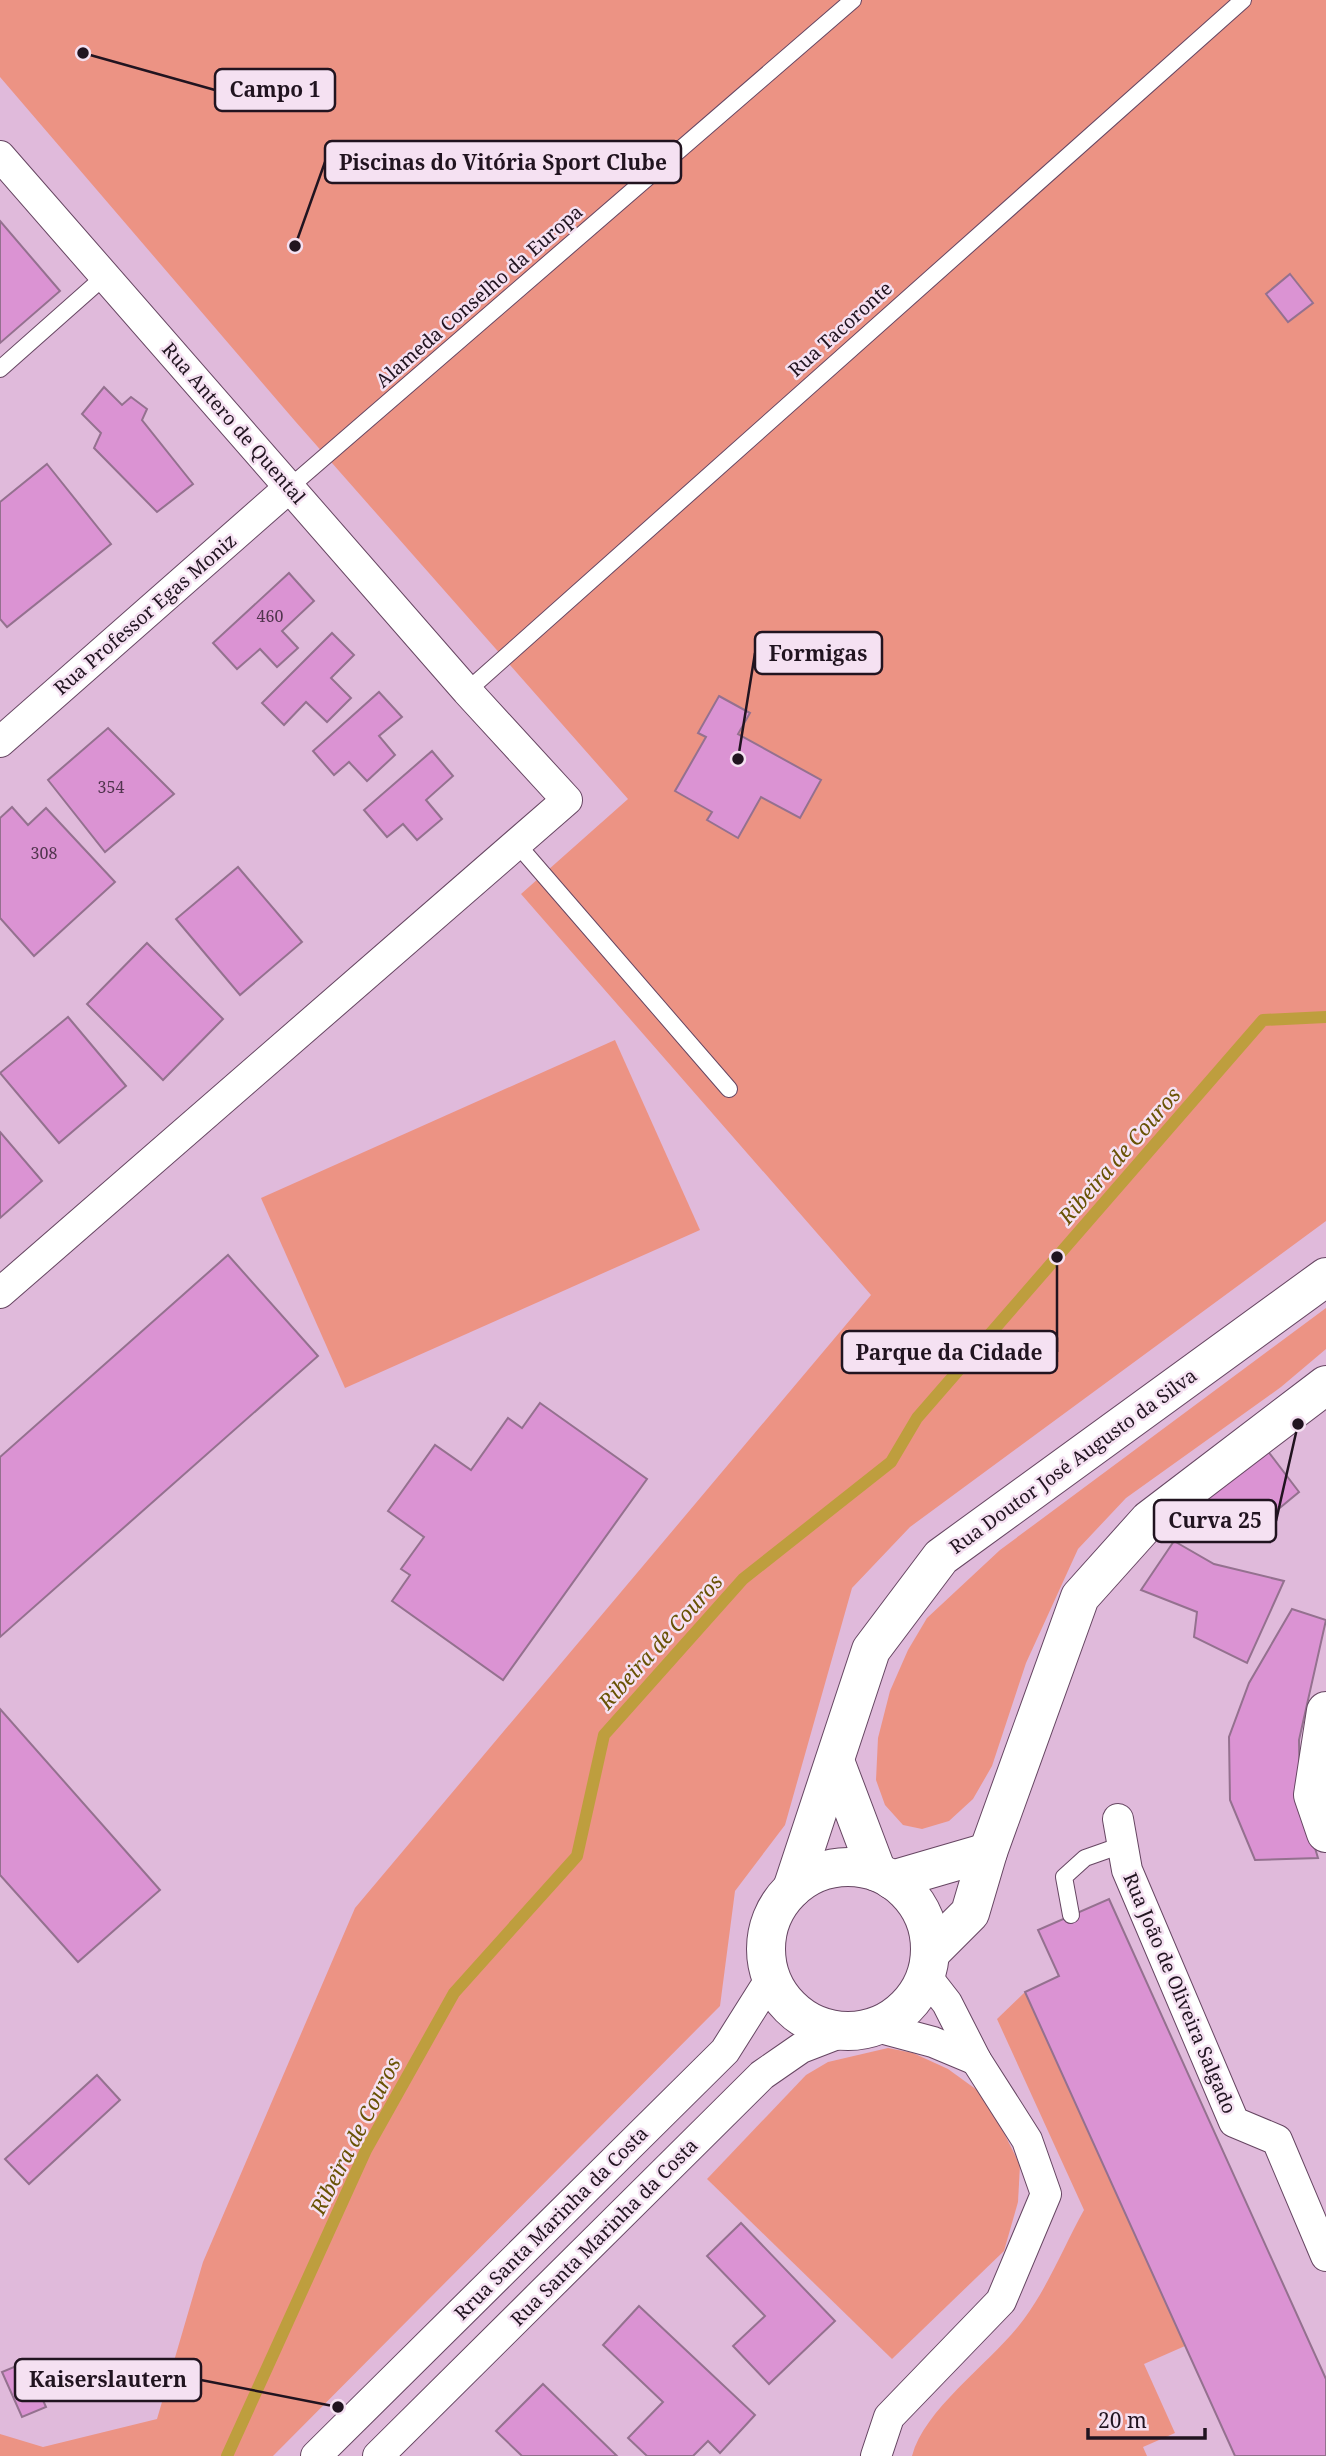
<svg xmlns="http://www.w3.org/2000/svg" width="1326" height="2456" viewBox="0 0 1326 2456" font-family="'Noto Serif',serif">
<rect width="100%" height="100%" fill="#e0badb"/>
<g fill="#ec9384">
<path d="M0,0H1326V1221L910,1527L852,1588L785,1825L735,1891L720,2006L273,2456H0V2434L43,2447L157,2419L203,2262L355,1908L871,1295L521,894L628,799L295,421L0,77Z"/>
<path d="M615,1040L700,1230L345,1388L261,1198Z"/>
<path d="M1326,1308V1349L1281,1387L1126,1498L1078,1549L1026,1663L992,1766L973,1799L949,1821L922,1829L903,1825L885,1805L876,1780L878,1738L890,1691L908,1650L927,1618L1000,1550Z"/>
<path d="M1025,1992L1185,2346L1144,2364L1175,2433L1143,2447L1147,2456H912C925,2407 994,2361 1024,2319C1049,2285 1064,2246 1084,2210L997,2019Z"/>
<path d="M888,2048L913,2053L948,2069L977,2090L996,2117L1020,2165L1018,2202L1004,2251L892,2359L707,2179L806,2075L828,2062Z"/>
</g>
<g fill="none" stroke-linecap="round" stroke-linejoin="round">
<path stroke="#be9e3e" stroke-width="12" d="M227,2456L366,2150L454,1993L577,1856L604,1735L743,1579L891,1462L917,1418L1263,1020L1326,1017"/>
</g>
<g fill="#db93d3" stroke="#94718f" stroke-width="2">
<path d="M0,221L60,291L0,343Z"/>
<path d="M1290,274L1313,303L1288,322L1266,294Z"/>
<path d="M104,387L122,405L131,397L147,409L142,420L193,484L157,512L94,448L101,433L82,414Z"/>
<path d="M47,464L111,544L7,627L0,619V502Z"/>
<path d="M289,573L314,601L282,631L298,648L277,667L260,649L237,669L213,643Z"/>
<path d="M332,633L354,655L331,678L351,698L327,722L306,702L284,725L262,703Z"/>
<path d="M379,692L402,717L379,736L395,755L367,781L349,762L334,775L313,751Z"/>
<path d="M719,696L750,713L738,734L821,780L800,818L761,797L738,838L707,820L712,812L675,791L706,737L698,733Z"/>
<path d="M108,728L174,794L105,852L48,780Z"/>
<path d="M432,751L453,776L426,800L442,819L417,840L403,824L387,837L364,810Z"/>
<path d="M12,807L28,825L46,808L115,882L34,956L0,918V818Z"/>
<path d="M238,867L302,942L240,995L176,919Z"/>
<path d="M147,943L223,1019L163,1080L87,1004Z"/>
<path d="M68,1017L126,1086L59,1143L0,1073Z"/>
<path d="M0,1132L42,1181L0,1218Z"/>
<path d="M228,1255L318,1356L0,1637V1457Z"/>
<path d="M540,1403L647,1479L503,1680L392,1601L410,1575L401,1569L424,1537L388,1511L435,1445L471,1470L508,1418L522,1428Z"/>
<path d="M1267,1450L1299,1492L1247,1535L1200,1497Z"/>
<path d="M1174,1541L1214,1564L1284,1581L1247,1663L1194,1637L1197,1612L1141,1590Z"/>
<path d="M1292,1609L1326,1620L1299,1740L1300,1798L1318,1858L1255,1860L1230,1800L1229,1737L1249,1683Z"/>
<path d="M0,1709L160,1890L78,1962L0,1875Z"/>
<path d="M1109,1899L1326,2379V2456H1235L1025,1992L1059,1976L1038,1930Z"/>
<path d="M97,2075L120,2100L29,2184L5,2159Z"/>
<path d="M741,2223L835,2321L769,2384L733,2346L765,2316L707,2256Z"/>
<path d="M639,2306L755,2415L720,2453L708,2441L693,2456H647L628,2438L663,2402L603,2345Z"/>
<path d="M26,2362L46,2407L22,2417L2,2372Z"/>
<path d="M543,2384L617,2456H522L496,2431Z"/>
</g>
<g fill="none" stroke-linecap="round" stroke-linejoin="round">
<defs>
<g id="service">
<path d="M0,369L105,276"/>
<path d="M291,486L853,0"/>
<path d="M467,691L1243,0"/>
<path d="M517,844L729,1089"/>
<path d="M1071,1915L1064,1877L1085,1858L1122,1845"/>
</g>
<g id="minor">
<path d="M0,156L467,691L567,800L0,1293"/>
<path d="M0,742L291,486"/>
<path d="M1118,1819L1127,1870L1234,2122L1277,2140L1326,2256"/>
<path d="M877,2027L933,2042L976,2060"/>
<path d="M316,2456L725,2051L771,1978"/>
<path d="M378,2456L762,2075L801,2048L845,2031"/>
<path d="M876,2456L889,2417L1001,2301L1046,2194L1027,2140L976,2060L947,2003L926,1976"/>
</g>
<g id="tertiary">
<path d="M1326,1711L1313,1795L1326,1833"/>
<path d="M835,1761L877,1872"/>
<circle cx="848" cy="1949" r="82"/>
<path d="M892,1880L988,1852"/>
<path d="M792,1889L871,1650L941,1557L1326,1277"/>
<path d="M931,1952L970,1913L988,1852L1080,1597L1149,1520L1326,1385"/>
</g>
</defs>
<use href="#service" stroke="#664662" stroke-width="18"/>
<use href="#minor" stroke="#664662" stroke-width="32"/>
<use href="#tertiary" stroke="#664662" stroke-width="40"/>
<use href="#service" stroke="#fff" stroke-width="16"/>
<use href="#minor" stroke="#fff" stroke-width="30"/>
<use href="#tertiary" stroke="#fff" stroke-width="38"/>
</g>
<g text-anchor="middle" stroke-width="5" stroke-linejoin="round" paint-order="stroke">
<g font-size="16" fill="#50344d">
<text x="270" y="622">460</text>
<text x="111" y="793">354</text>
<text x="44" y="859">308</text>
</g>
<g font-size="19" fill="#211420" stroke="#f5e1f2">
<text transform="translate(479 296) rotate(-41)" y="7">Alameda Conselho da Europa</text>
<text transform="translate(840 329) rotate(-42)" y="7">Rua Tacoronte</text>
<text transform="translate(234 423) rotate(49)" y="7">Rua Antero de Quental</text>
<text transform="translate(145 614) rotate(-41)" y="7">Rua Professor Egas Moniz</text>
<text transform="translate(1073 1461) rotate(-36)" y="7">Rua Doutor José Augusto da Silva</text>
<text transform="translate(1180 1993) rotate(67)" y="7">Rua João de Oliveira Salgado</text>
<text transform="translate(551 2223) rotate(-45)" y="7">Rrua Santa Marinha da Costa</text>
<text transform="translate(604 2232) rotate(-45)" y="7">Rua Santa Marinha da Costa</text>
</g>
<g font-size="21" font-style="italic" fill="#685204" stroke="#f5e1f2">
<text transform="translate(1120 1156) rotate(-49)" y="7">Ribeira de Couros</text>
<text transform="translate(661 1642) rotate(-48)" y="7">Ribeira de Couros</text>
<text transform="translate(356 2136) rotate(-63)" y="7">Ribeira de Couros</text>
</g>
</g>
<path fill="none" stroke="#211420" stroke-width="2.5" d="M83 53L215 90M295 246L325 162M738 759L755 653M1057 1257L1057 1352M1298 1424L1276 1521M338 2407L201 2380"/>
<g fill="#211420" stroke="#f5e1f2" stroke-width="2.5">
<circle cx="83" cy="53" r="7"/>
<circle cx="295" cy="246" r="7"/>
<circle cx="738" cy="759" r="7"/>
<circle cx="1057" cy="1257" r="7"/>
<circle cx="1298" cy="1424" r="7"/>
<circle cx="338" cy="2407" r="7"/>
</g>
<g fill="#f5e1f2" stroke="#211420" stroke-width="2.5">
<rect x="215" y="69" width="120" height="42" rx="7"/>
<rect x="325" y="141" width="356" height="42" rx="7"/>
<rect x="755" y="632" width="127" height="42" rx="7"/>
<rect x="842" y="1331" width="215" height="42" rx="7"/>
<rect x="1154" y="1500" width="122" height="42" rx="7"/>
<rect x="15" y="2359" width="186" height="42" rx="7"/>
</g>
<g font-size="21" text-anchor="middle" font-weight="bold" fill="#211420">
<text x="275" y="97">Campo 1</text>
<text x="503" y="170">Piscinas do Vitória Sport Clube</text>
<text x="818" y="661">Formigas</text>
<text x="949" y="1360">Parque da Cidade</text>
<text x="1215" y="1528">Curva 25</text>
<text x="108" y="2387">Kaiserslautern</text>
</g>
<path d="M1088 2428v10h117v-10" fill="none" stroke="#211420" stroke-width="3.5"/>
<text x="1098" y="2428" font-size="21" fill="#211420" stroke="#f5e1f2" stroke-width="5" paint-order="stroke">20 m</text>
</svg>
